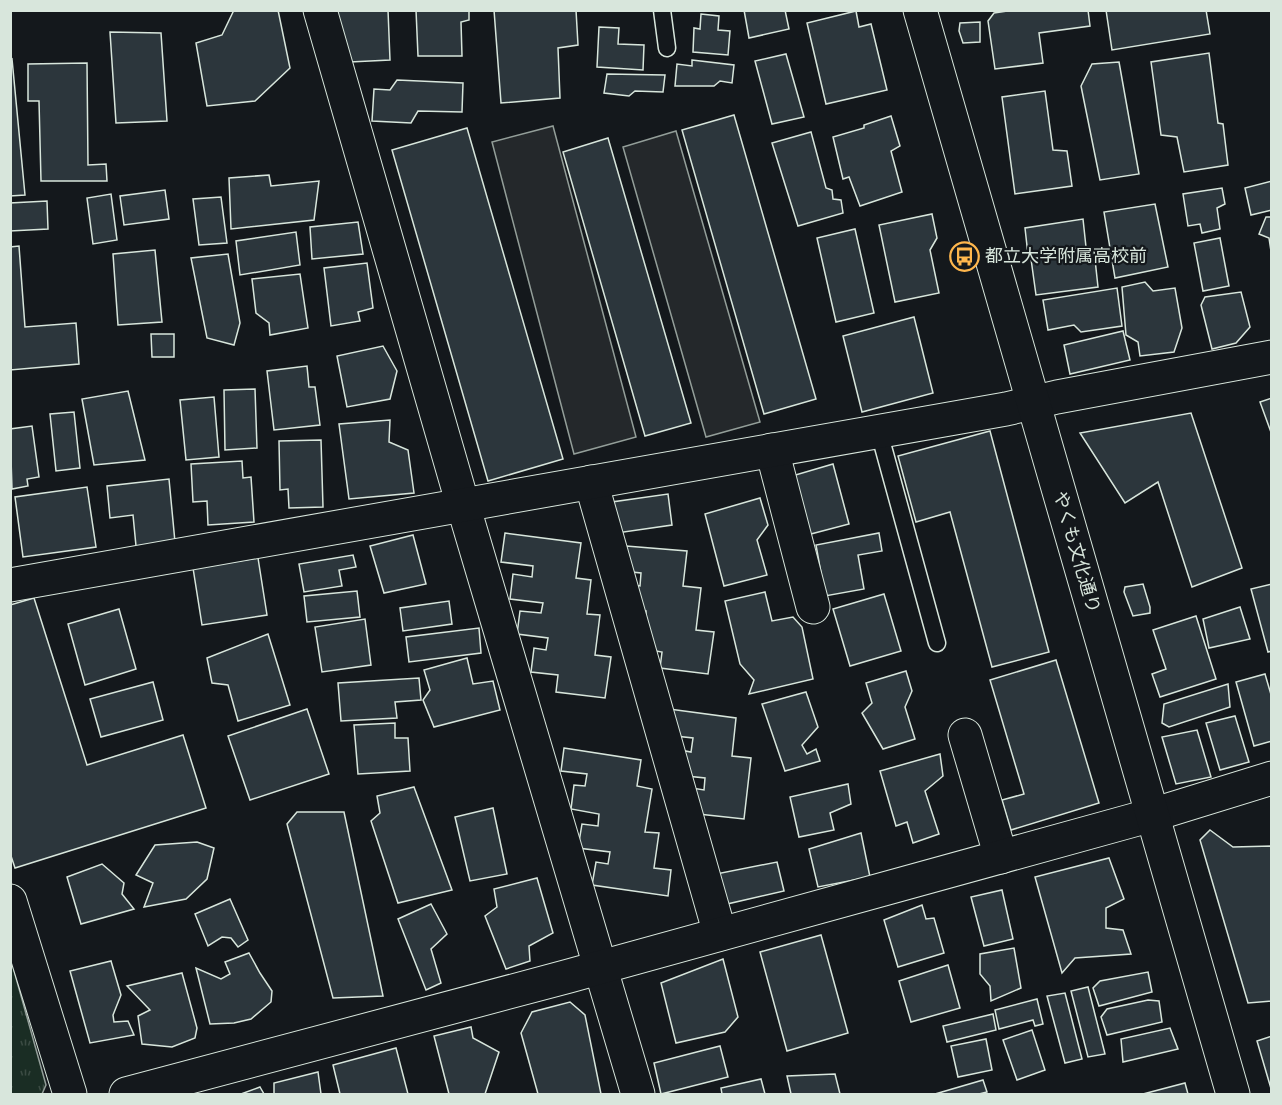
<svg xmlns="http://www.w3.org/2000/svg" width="1282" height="1105" viewBox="0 0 1282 1105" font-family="Rubik,'Noto Sans JP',sans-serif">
<defs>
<pattern id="park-tufts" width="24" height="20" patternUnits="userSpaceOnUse" patternTransform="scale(1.5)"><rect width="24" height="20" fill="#1a2d24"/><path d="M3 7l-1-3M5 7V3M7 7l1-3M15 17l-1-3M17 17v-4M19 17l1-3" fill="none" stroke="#3b4b43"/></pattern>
</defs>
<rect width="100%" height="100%" fill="#14181c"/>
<path fill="url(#park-tufts)" stroke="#939e99" stroke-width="1.5" d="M11,960L46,1085L42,1094H11Z"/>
<g fill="#24282b" stroke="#939e99" stroke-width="1.5">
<path d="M553,126L636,437L574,454L492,142Z"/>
<path d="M676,131L760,422L706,437L623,147Z"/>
</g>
<g fill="#2c363c" stroke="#d8e6dc" stroke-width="1.5">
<path d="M234,10H278L290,68L255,101L207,106L196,43L222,35Z"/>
<path d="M331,10H388L390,60L350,62Z"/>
<path d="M416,10H469V20L461,22L462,56H418Z"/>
<path d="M494,10H576L578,45L558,48L560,98L501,103Z"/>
<path d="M744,10H785L789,29L749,38Z"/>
<path d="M1014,10H1088L1090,26L1039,33L1043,63L995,69L988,21L994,13Z"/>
<path d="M1106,10H1206L1210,34L1112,50Z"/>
<path d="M856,11L859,27L871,24L887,90L826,104L807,23Z"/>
<path d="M701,14L719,16L718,30L730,31L728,55L693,52L694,28L700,29Z"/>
<path d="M980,22V42L963,43L959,31L960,23Z"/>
<path d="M599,27L619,28L618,44L644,45L643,70L597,67Z"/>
<path d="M110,32L161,33L167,121L116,123Z"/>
<path d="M1209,53L1218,123L1223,124L1228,165L1184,172L1177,137L1161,135L1151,62Z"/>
<path d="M786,54L804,117L772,124L755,61Z"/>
<path d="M12,59L25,195L10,196V60Z"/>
<path d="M692,60L734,65L732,83L720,81L714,86H675L677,64L692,66Z"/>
<path d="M1119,62L1139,174L1100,180L1081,86L1092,64Z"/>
<path d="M87,63L88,165L106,164L107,181H41L39,101H28V64Z"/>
<path d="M607,74L665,75L663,92L635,91L629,96L604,93Z"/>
<path d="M397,80L463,83L462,112L418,111L411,123L372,121L374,89L390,90Z"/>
<path d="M1045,91L1053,150L1067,151L1072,186L1015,194L1002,97Z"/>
<path d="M734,115L816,399L764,414L682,130Z"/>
<path d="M891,116L900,146L891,151L902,192L860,206L849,177L843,179L833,137L864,128V125Z"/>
<path d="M467,128L563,459L488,481L392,150Z"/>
<path d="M811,132L826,188L832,190L833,199L841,200L843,213L798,226L772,143Z"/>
<path d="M608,138L691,423L645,436L563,152Z"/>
<path d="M269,175L271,186L319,181L314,220L231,229L229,178Z"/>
<path d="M1272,181V210L1251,215L1245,188Z"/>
<path d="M1222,188L1225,204L1217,208L1220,229L1202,233L1200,224L1188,226L1183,194Z"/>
<path d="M165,190L169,219L124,225L120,196Z"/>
<path d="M111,194L117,240L93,244L87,198Z"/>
<path d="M221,197L227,243L199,245L193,199Z"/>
<path d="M47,201L48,229L10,231V203Z"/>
<path d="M1155,204L1168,267L1115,278L1104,212Z"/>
<path d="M932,214L937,238L930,250L939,293L895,302L879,225Z"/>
<path d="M1266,217H1272V258L1269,238L1259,234Z"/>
<path d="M1083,219L1086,247L1028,255L1025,228Z"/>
<path d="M358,222L363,254L312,259L310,227Z"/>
<path d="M855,229L874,313L836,322L817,238Z"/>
<path d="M296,232L300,265L240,275L236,241Z"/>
<path d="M1220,238L1229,286L1203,291L1194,243Z"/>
<path d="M19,246L25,327L76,323L79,364L10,370V247Z"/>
<path d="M155,250L162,322L118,325L113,254Z"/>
<path d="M1094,250L1098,287L1036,295L1031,259Z"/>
<path d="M228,254L240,323L234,345L207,338L191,258Z"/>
<path d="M367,263L373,308L358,312L360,321L331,326L324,268Z"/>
<path d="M300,274L308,328L270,335L269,323L256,313L252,279Z"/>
<path d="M1145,282L1153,291L1175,288L1182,328L1174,352L1140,356L1138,342L1126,335L1122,287Z"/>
<path d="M1117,288L1122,326L1081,332L1074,325L1048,330L1043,300Z"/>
<path d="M1241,292L1250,327L1236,343L1212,349L1201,305L1205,297Z"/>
<path d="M914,317L933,393L862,412L843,336Z"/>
<path d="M1123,331L1130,360L1070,374L1064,345Z"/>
<path d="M151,334H174V357H152Z"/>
<path d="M383,346L397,371L390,399L347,407L337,356Z"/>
<path d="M307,366L309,387H315L320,425L274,430L267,371Z"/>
<path d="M255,389L257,448L225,450L224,390Z"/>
<path d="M128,391L145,460L94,465L82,399Z"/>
<path d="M214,397L219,457L186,460L180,400Z"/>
<path d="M1272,398V435L1260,402Z"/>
<path d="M74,412L80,468L56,471L50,414Z"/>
<path d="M1191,413L1242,568L1192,587L1158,482L1125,503L1080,433Z"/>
<path d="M390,420L389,442L408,450L414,493L349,499L339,424Z"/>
<path d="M32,426L39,477L27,479L28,486L12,489L10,429Z"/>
<path d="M990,431L1049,652L992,667L950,512L916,522L898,456Z"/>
<path d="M321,440L323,507L289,508L288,489L280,490L279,441Z"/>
<path d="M242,461L243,478L251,477L254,522L208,525L207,501L193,502L191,464Z"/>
<path d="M833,464L849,524L807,535L792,476Z"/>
<path d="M169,479L175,542L136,546L133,515L110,518L107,486Z"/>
<path d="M87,487L96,547L23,557L15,497Z"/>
<path d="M668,494L672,525L617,533L612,502Z"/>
<path d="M760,498L768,525L757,540L767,575L724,586L705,514Z"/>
<path d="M505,533L581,543L576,578L591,580L587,614L600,615L595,655L611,657L605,698L556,692L558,675L531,672L534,648L546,650L548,638L517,634L520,611L541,613L543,603L510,599L513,574L532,577L533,566L501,562Z"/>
<path d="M879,533L882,551L858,555L864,589L825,596L816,545Z"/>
<path d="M413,535L426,584L384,593L370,546Z"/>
<path d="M626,546L687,551L683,586L701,588L696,630L714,632L708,674L660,668L662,652L645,649L646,611L634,610V585L640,586L641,573L622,571Z"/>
<path d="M353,555L356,567L339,570L342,586L304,592L299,564Z"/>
<path d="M258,558L267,615L202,625L193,568Z"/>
<path d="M1143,584L1150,607V613L1133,616L1124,592L1125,587Z"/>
<path d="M1272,584V651L1268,652L1251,589Z"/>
<path d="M357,591L360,617L307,622L304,596Z"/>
<path d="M765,592L772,621L793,617L802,627L813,679L749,694L754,680L740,664L725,601Z"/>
<path d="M884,594L901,651L850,666L833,609Z"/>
<path d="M34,598L87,765L183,735L206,808L15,868L10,853V605Z"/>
<path d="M449,601L452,624L403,631L400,608Z"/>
<path d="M1240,607L1250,639L1209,648L1203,619Z"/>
<path d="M119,609L136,669L85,685L68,624Z"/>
<path d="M1196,616L1216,679L1160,697L1152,674L1166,669L1153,630Z"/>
<path d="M365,619L371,665L322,672L315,627Z"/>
<path d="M479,628L481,653L409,662L406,637Z"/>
<path d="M268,634L290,705L238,721L228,685L212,683L207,658Z"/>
<path d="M467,658L473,684L493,681L500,710L434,727L423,700L430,690L424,670Z"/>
<path d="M1056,660L1099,803L1011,830L1002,800L1024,794L990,680Z"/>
<path d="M906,671L912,691L905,707L915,739L883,749L862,713L872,703L866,683Z"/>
<path d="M1265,674L1272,698V741L1254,746L1236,682Z"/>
<path d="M419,678L421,700L395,702L397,718L341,721L338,683Z"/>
<path d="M153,682L163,720L101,737L90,699Z"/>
<path d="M1228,684L1230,707L1169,727L1162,723L1164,704Z"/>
<path d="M806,692L818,727L802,745L807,754L816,749L820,761L785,771L762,704Z"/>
<path d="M307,709L329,774L250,800L228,736Z"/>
<path d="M669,709L736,718L732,756L751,758L744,819L689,813L692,788L704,790L705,778L677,775L680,750L691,752L693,738L666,735Z"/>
<path d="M1235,716L1249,762L1220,770L1206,723Z"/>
<path d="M395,723V738H408L410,771L358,774L354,725Z"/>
<path d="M1197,730L1211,777L1176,784L1162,737Z"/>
<path d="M564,748L641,760L637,786L652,789L645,832L659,833L654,868L671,870L668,896L592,885L596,862L608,864L610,852L578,848L582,824L598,826L599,814L571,809L574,785L585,786L587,774L561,771Z"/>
<path d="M940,754L943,776L925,791L939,834L913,843L907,822L896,826L880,771Z"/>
<path d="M848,784L851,804L830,813L834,830L799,837L790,797Z"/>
<path d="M414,787L452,890L398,903L371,821L380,813L377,796Z"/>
<path d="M493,808L507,874L470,881L455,817Z"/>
<path d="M297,812H344L383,996L333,998L287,824Z"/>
<path d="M1210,830L1233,847L1272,846V1001L1248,1003L1200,840Z"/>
<path d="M861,833L870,877L818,887L809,849Z"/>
<path d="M197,842L214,848L207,879L186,899L144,907L153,883L136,875L155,845Z"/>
<path d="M1109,858L1124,899L1106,908V928L1123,930L1131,954L1075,958L1062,973L1035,877Z"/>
<path d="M777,862L784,891L727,904L716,874Z"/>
<path d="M102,864L124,883L122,894L134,909L81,924L67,877Z"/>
<path d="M537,878L553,933L529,946L530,961L506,969L485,916L497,907L494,889Z"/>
<path d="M1002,890L1013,939L984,946L971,897Z"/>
<path d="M230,899L248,940L238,947L231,938L222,937L208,946L195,914Z"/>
<path d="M431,904L447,934L431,949L441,983L426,990L398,919Z"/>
<path d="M922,905L926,919L934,918L944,953L898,967L884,920Z"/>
<path d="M821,935L848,1033L787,1051L760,952Z"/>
<path d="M1014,948L1021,988L991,1001L990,986L980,974V954Z"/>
<path d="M249,953L260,973L272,991L271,1002L251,1019L234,1023L210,1024L196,968L221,979L230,974L225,962Z"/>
<path d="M723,959L738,1017L725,1032L676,1043L661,983Z"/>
<path d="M111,961L121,995L113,1015L114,1022L128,1021L134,1035L90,1043L70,971Z"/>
<path d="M948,965L960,1008L911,1022L899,981Z"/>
<path d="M1148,972L1152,992L1099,1006L1093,988L1100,981Z"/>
<path d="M182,973L197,1028L195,1038L172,1047L142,1044L138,1016L150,1010L127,986Z"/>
<path d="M1088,987L1105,1054L1088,1057L1071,991Z"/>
<path d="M1065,993L1082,1059L1065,1063L1047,996Z"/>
<path d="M1037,999L1043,1024L1035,1026L1033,1020L999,1029L995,1010Z"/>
<path d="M1148,1000L1159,1001L1162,1022L1107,1035L1101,1017L1107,1009Z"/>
<path d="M570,1002L585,1015L601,1094H538L521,1033L532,1012Z"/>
<path d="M993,1014L996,1030L947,1042L943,1026Z"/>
<path d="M471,1027L473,1038L499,1052L485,1094H449L434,1036Z"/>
<path d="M1170,1028L1178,1049L1123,1062L1121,1039Z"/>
<path d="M1032,1030L1045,1070L1017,1080L1003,1040Z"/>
<path d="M1272,1036V1092L1257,1041Z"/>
<path d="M986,1039L992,1070L958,1077L951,1046Z"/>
<path d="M720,1046L728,1077L661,1094L654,1063Z"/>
<path d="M396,1048L408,1094H340L333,1065Z"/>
<path d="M318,1072L321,1094H274V1083Z"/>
<path d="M835,1074L840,1094H791L787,1076Z"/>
<path d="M761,1079L765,1094H722L721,1088Z"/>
<path d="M983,1080L987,1092L979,1094H935Z"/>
<path d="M1185,1083L1188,1094H1143Z"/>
<path d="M260,1087L264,1094H241Z"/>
</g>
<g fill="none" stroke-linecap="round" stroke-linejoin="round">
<defs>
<g id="lane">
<path d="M662,10L667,48"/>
<path d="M879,432L937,643"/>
</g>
<g id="street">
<path d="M320,10L463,505L638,1094"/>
<path d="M772,450L813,607"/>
<path d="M591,482L720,934"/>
<path d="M10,585L1006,409L1057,397L1272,357"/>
<path d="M965,735L1001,857"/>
<path d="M10,901L70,1094"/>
<path d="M126,1094L569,976L1152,815L1272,778"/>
</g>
<path id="secondary" d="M920,10L1233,1094"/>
</defs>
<use href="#lane" stroke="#d8e6dc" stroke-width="19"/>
<use href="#street" stroke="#d8e6dc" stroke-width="35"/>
<use href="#secondary" stroke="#d8e6dc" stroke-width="35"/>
<use href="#lane" stroke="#14181c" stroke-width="16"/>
<use href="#street" stroke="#14181c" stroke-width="33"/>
<use href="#secondary" stroke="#14181c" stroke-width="33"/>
</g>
<defs>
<symbol id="bus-ring" viewBox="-11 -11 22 22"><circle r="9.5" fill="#14181c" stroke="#ffb74d" stroke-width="1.5"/><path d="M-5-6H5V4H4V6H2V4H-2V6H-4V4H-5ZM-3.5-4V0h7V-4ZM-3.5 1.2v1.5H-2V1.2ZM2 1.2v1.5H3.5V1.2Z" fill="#ffb74d"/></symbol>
</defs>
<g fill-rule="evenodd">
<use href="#bus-ring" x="948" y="240" width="33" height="33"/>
</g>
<g text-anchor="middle" stroke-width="4.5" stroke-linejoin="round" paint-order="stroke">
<g font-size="18" fill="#d8e6dc" stroke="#14181c" text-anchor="start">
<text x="985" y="262">都立大学附属高校前</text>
</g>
<g font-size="18" fill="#d8e6dc" stroke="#14181c">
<text transform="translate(1077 552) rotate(74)" y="6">やくも文化通り</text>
</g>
</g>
<rect width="1282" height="1105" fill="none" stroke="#d8e6dc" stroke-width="24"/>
</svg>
